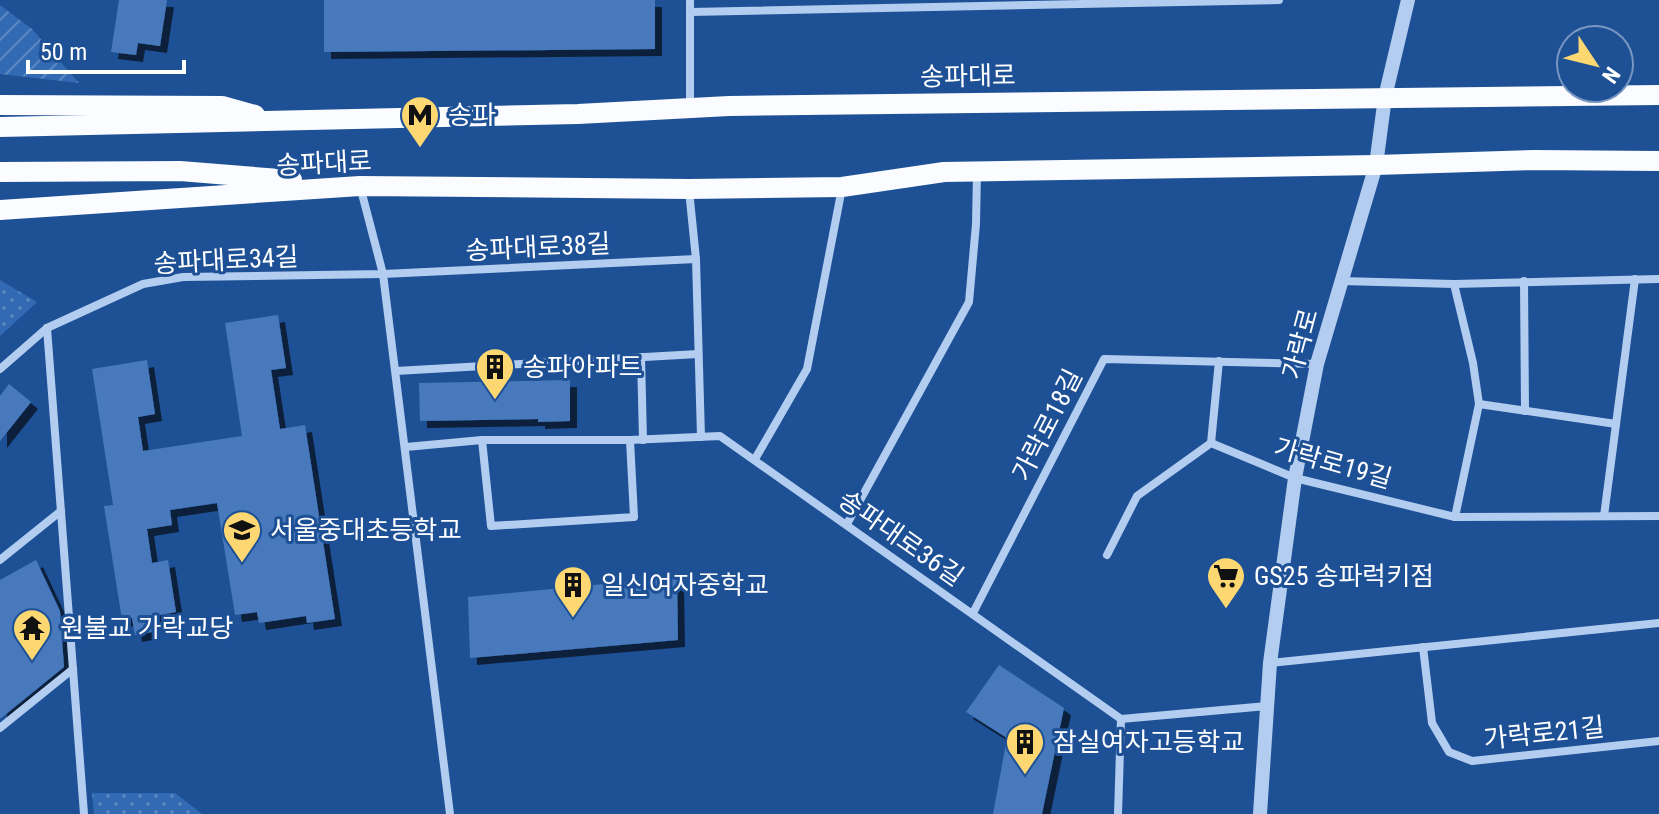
<svg xmlns="http://www.w3.org/2000/svg" width="1659" height="814" viewBox="0 0 1659 814" font-family="'Roboto Condensed','Noto Sans KR',sans-serif">
<defs>
<pattern id="grass-dots" width="8" height="8" patternUnits="userSpaceOnUse" patternTransform="scale(2)"><rect width="8" height="8" fill="#326ab4"/><path d="M2 2h.1M6 6h.1" fill="none" stroke="#5b88c3" stroke-width="1.8" stroke-linecap="round"/></pattern>
<pattern id="garden-furrows" width="10" height="10" patternUnits="userSpaceOnUse" patternTransform="scale(2)"><rect width="10" height="10" fill="#326ab4"/><path d="M-1 1l2-2M0 10L10 0M9 11l2-2" fill="none" stroke="#5b88c3"/></pattern>
<filter id="shadow"><feDropShadow dx="7" dy="7" stdDeviation="0" flood-color="#0009"/></filter>
</defs>
<rect width="100%" height="100%" fill="#1e5096"/>
<g fill="url(#grass-dots)">
<path d="M0,280L37,302L0,336Z"/>
<path d="M92,793H175L202,814H94Z"/>
</g>
<path fill="url(#garden-furrows)" d="M0,5L32,29L79,83L0,74Z"/>
<g fill="#4779bc" filter="url(#shadow)">
<path d="M119,0H167L160,46L138,43L136,55L111,52Z"/>
<path d="M324,0H655V49L324,52Z"/>
<path d="M278,315L286,368L271,370L280,429L305,425L335,619L307,623L306,616L259,623L257,612L235,615L217,503L170,510L172,525L147,529L152,563L168,560L176,612L150,617L152,632L135,635L132,618L122,620L104,506L113,505L92,369L147,360L155,414L138,417L143,451L242,436L225,323Z"/>
<path d="M570,380V421L538,422V419L420,421L419,383Z"/>
<path d="M9,384L31,402L0,441V396Z"/>
<path d="M36,560L60,611L64,667L0,719V580Z"/>
<path d="M677,577L678,640L470,658L468,597Z"/>
<path d="M999,665L1064,708L1042,814H993L1007,738L966,712Z"/>
</g>
<g fill="none" stroke-linecap="round" stroke-linejoin="round">
<g stroke="#b2cdef" stroke-width="8">
<path d="M690,12L1279,0"/>
<path d="M690,107V0"/>
<path d="M360,186L383,274L450,814"/>
<path d="M689,190L696,259L701,437"/>
<path d="M1341,281L1454,284L1659,279"/>
<path d="M1524,281L1525,411"/>
<path d="M1454,284L1473,363L1479,404L1455,517"/>
<path d="M47,328L84,814"/>
<path d="M641,357L643,440"/>
<path d="M0,369L47,328L143,284L183,277L383,274L696,259"/>
<path d="M396,371L698,354"/>
<path d="M1479,404L1616,424"/>
<path d="M482,440L491,526L634,517L630,440"/>
<path d="M1211,443L1219,361"/>
<path d="M406,447L482,440H630L720,436L1121,719"/>
<path d="M755,459L807,369L842,188"/>
<path d="M1604,516L1635,279"/>
<path d="M847,524L969,302L976,224L977,172"/>
<path d="M1107,555L1137,496L1211,443L1295,478L1455,517L1659,516"/>
<path d="M0,560L61,511"/>
<path d="M973,613L1104,359L1317,364"/>
<path d="M1423,647L1432,723L1449,752L1472,761L1659,741"/>
<path d="M1270,663L1659,623"/>
<path d="M1121,719L1267,706"/>
<path d="M0,728L73,669"/>
<path d="M1118,814L1121,719"/>
</g>
<path stroke="#b2cdef" stroke-width="14" d="M1260,814L1270,663L1295,478L1317,364L1376,165L1385,97L1408,0"/>
<g stroke="#fafcff" stroke-width="20">
<path d="M0,105L222,106L255,115"/>
<path d="M0,127L578,114L729,106L1659,95"/>
<path d="M0,172L180,171L292,180"/>
<path d="M0,210L360,186L689,189L842,187L944,172L1376,165L1534,160L1659,161"/>
</g>
</g>
<defs>
<symbol id="metro-pin" viewBox="-11 -11 22 30"><path d="M0 17L-7.5 6A9.5 9.5 0 1 1 7.5 6Z" fill="#fdd772" stroke="#1e5096"/><path d="M-5.5 5V-5H-3L0 0L3-5H5.5V5H3V-.5L0 4L-3-.5V5Z" fill="#111"/></symbol>
<symbol id="building-pin" viewBox="-11 -11 22 30"><path d="M0 17L-7.5 6A9.5 9.5 0 1 1 7.5 6Z" fill="#fdd772" stroke="#1e5096"/><path d="M-4-6H4V6H1V3H-1V6H-4ZM-2.5-4.3h1.7v1.8h-1.7ZM.8-4.3h1.7v1.8H.8ZM-2.5-1h1.7V.8h-1.7ZM.8-1h1.7V.8H.8Z" fill="#111"/></symbol>
<symbol id="school-pin" viewBox="-11 -11 22 30"><path d="M0 17L-7.5 6A9.5 9.5 0 1 1 7.5 6Z" fill="#fdd772" stroke="#1e5096"/><path d="M0-5L7-2L0 1L-7-2ZM-4 1L0 2.5L4 1V4Q0 6-4 4Z" fill="#111"/></symbol>
<symbol id="supermarket-pin" viewBox="-11 -11 22 30"><path d="M0 17L-7.5 6A9.5 9.5 0 1 1 7.5 6Z" fill="#fdd772" stroke="#1e5096"/><path d="M-6-5.5h2.5l.6 2H6L4.5 2H-2.5L-4.4-4H-6ZM-1.5 3.2a1.3 1.3 0 1 0 .1 0ZM3 3.2a1.3 1.3 0 1 0 .1 0Z" fill="#111"/></symbol>
<symbol id="temple-pin" viewBox="-11 -11 22 30"><path d="M0 17L-7.5 6A9.5 9.5 0 1 1 7.5 6Z" fill="#fdd772" stroke="#1e5096"/><path d="M0-6L5-2H3V0L6.5 2.5H4V6H1.5V3h-3V6H-4V2.5H-6.5L-3 0V-2H-5Z" fill="#111"/></symbol>
</defs>
<g fill-rule="evenodd">
<use href="#metro-pin" x="398" y="93" width="44" height="60"/>
<use href="#building-pin" x="473" y="345" width="44" height="60"/>
<use href="#school-pin" x="220" y="508" width="44" height="60"/>
<use href="#supermarket-pin" x="1204" y="554" width="44" height="60"/>
<use href="#building-pin" x="551" y="563" width="44" height="60"/>
<use href="#temple-pin" x="10" y="606" width="44" height="60"/>
<use href="#building-pin" x="1003" y="720" width="44" height="60"/>
</g>
<g text-anchor="middle" stroke-width="6" stroke-linejoin="round" paint-order="stroke">
<g font-size="26" fill="#fff" stroke="#1e5096">
<text transform="translate(968 76) rotate(-1)" y="9">송파대로</text>
<text transform="translate(324 163) rotate(-3)" y="9">송파대로</text>
<text transform="translate(538 247) rotate(-3)" y="9">송파대로38길</text>
<text transform="translate(226 260) rotate(-3)" y="9">송파대로34길</text>
<text transform="translate(1300 344) rotate(-75)" y="9">가락로</text>
<text transform="translate(1047 425) rotate(-63)" y="9">가락로18길</text>
<text transform="translate(1333 463) rotate(16)" y="9">가락로19길</text>
<text transform="translate(901 538) rotate(35)" y="9">송파대로36길</text>
<text transform="translate(1544 733) rotate(-6)" y="9">가락로21길</text>
</g>
<g font-size="26" fill="#fff" stroke="#1e5096" text-anchor="start">
<text x="448" y="124">송파</text>
<text x="523" y="376">송파아파트</text>
<text x="270" y="539">서울중대초등학교</text>
<text x="1254" y="585">GS25 송파럭키점</text>
<text x="601" y="594">일신여자중학교</text>
<text x="60" y="637">원불교 가락교당</text>
<text x="1053" y="751">잠실여자고등학교</text>
</g>
</g>
<g transform="translate(1595 64) rotate(125)"><circle r="38" fill="#1e5096" stroke="#7896c0" stroke-width="2"/>
<path d="M0-6L14 30L0 20L-14 30Z" fill="#fdd772"/>
<text y="-12" font-size="22" font-weight="bold" text-anchor="middle" fill="#ffffff">N</text>
</g>
<path d="M28 60v12h156v-12" fill="none" stroke="#ffffff" stroke-width="4"/>
<text x="40" y="60" font-size="24" fill="#ffffff" stroke="#1e5096" stroke-width="6" paint-order="stroke">50 m</text>
</svg>
